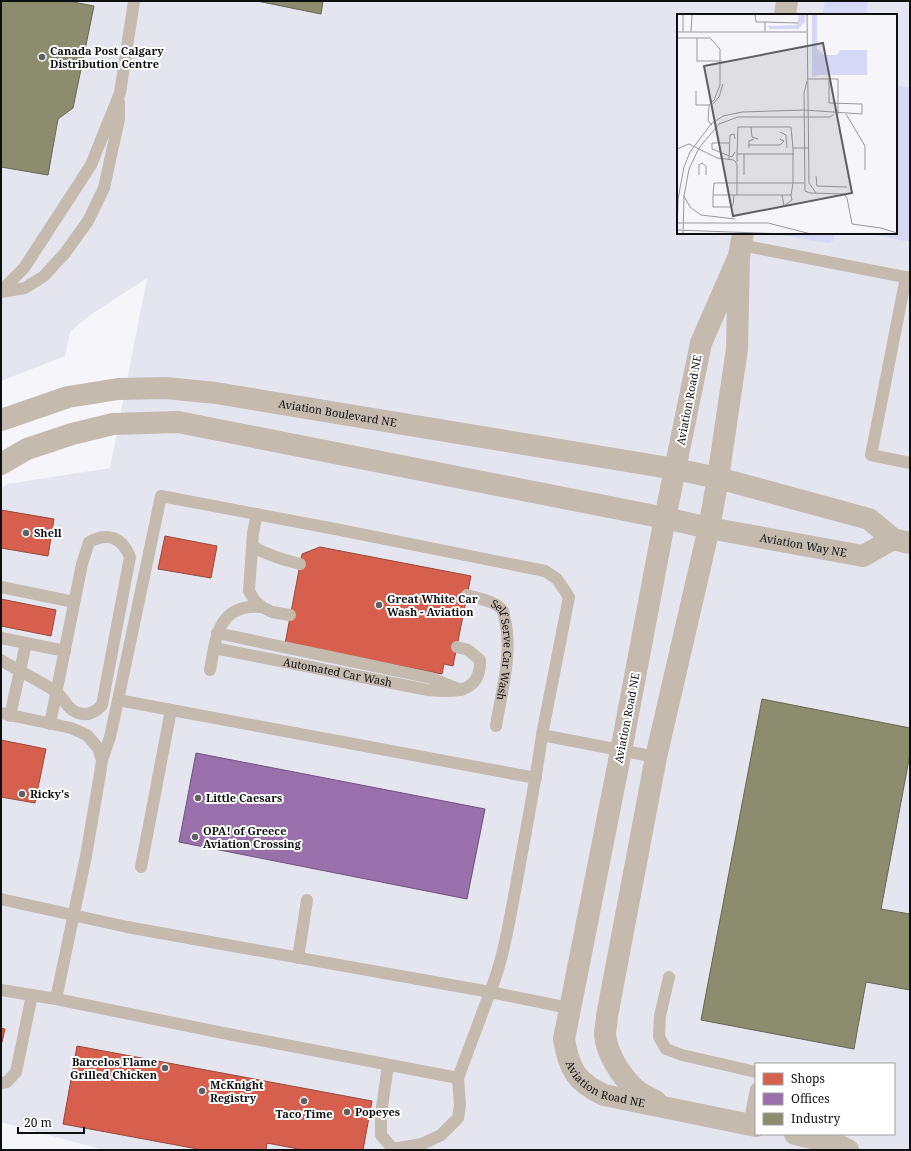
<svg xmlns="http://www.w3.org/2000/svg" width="911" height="1151" viewBox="0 0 911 1151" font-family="'Noto Serif',serif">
<rect width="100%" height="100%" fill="#f5f5fa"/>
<path fill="#e5e5f0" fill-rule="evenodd" d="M1,1H910V1150H104L1,1122V489L7,484L110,468L147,278L89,316L70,332L65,356L1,381ZM678,15H896V233H678ZM756,1064H894V1134H756Z"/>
<g fill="#d7d8f7">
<path d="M825,1H868L866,15H822Z"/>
<path d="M896,85L910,88V242L866,233H896Z"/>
<path d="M779,233H835L833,241L828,243L780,235Z"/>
</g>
<g fill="#d6604d" stroke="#9a483b">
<path d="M1,510L54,519L48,556L1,548Z"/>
<path d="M165,536L217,546L211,578L158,569Z"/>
<path d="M320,547L471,576L453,666L444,664L442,674L285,644L302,554Z"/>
<path d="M1,599L56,610L51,636L1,626Z"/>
<path d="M1,740L46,749L35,803L1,797Z"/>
<path d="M1,1028L5,1029L1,1046Z"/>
<path d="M77,1046L372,1101L363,1150H304L267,1143L266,1150H203L63,1124Z"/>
</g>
<path fill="#9970ab" stroke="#6f537d" d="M196,753L485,809L467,899L179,842Z"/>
<g fill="#8c8c6e" stroke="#666652">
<path d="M1,1H68L94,6L73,108L58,119L48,175L1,167Z"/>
<path d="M257,1H323L321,14Z"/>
<path d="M762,699L910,728V754L881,909L910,914V990L866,982L854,1049L701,1020Z"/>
</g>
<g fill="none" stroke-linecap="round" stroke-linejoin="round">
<g stroke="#c4baae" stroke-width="12">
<path d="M741,245L910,278"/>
<path d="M906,277L871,455L910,463"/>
<path d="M1,291L24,268L91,165L120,93L134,1"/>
<path d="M1,292L25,288L44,276L65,253L88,221L104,188L119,119V102"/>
<path d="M257,514L253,533L249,591L255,601L262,607L272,612L290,615"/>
<path d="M253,547C268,555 284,560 300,564"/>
<path d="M1,587L74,602"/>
<path id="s1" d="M467,595C478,599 495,600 503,611C504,613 504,617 505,620C513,652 501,694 496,726"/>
<path d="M217,633L431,678L461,690"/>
<path d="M1,638L65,651"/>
<path id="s2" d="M214,648L428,690C454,692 481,694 480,660L468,650L457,647"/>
<path d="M1,660C19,671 38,680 55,691C63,696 66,707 74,711C85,717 94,714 102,705L130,557C122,537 108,532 89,542L82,564L50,724"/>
<path d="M210,670C216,637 218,603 262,607"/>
<path d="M118,700L161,496L335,529L545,571L557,579L569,597L542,735"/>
<path d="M1,713L71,728L87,735L98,748L102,760L100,774L86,856L56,999"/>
<path d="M10,716L26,643"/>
<path d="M102,760L110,737L118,700L536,778"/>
<path d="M141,867L171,710"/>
<path d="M1,899L127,927L490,992C504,958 509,921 516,886C525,835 535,786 542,735L656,757"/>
<path d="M298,958L307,900"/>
<path d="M669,977L660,1016L659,1037L666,1049L682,1055L756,1072"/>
<path d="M1,990L56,999L228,1034L458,1078L490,992L569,1008"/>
<path d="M388,1065L381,1114V1135L393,1149L422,1144L441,1135L458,1118L460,1105L458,1078"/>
<path d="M1,1083L7,1082L16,1072L32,995"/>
<path d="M749,1125L756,1089"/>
</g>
<g stroke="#c4baae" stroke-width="22">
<path d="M785,15L787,1"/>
<path id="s3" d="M739,256L701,343L665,518L621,751L564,1039C569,1069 576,1082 604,1095L756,1126"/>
<path id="s4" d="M1,420L68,397L118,389L165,388L216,393L675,469L718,478L869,519L893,539L910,543"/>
<path id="s5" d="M1,464L27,449L72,434L113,424L178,422L665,518L709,528L863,556L893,539"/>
<path d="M656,1101C649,1098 641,1094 635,1089C621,1076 607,1054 605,1035C605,1029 607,1022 607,1016L656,757L709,528L718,478L737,349L739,256L743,233"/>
<path d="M795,1134L834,1143L848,1150"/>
</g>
</g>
<g fill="#5f6063" stroke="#fff" stroke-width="1.5">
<circle cx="42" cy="57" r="4"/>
<circle cx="26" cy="533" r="4"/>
<circle cx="379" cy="605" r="4"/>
<circle cx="22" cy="794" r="4"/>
<circle cx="198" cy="798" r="4"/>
<circle cx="195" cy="837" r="4"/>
<circle cx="165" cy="1068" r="4"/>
<circle cx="202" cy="1091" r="4"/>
<circle cx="304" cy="1101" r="4"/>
<circle cx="347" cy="1112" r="4"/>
</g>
<g text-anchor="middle" stroke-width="4" stroke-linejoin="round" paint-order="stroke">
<g font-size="11" font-weight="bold" fill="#0e0f11" stroke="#fff" text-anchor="start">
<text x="50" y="55">Canada Post Calgary<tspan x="50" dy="13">Distribution Centre</tspan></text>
<text x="34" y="537">Shell</text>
<text x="387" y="603">Great White Car<tspan x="387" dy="13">Wash - Aviation</tspan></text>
<text x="30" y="798">Ricky's</text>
<text x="206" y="802">Little Caesars</text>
<text x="203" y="835">OPA! of Greece<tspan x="203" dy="13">Aviation Crossing</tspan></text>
<text x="157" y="1066" text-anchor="end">Barcelos Flame<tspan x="157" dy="13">Grilled Chicken</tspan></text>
<text x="210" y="1089">McKnight<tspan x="210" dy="13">Registry</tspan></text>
<text x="355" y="1116">Popeyes</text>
<text x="304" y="1118" text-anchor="middle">Taco Time</text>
</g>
<g font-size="11" fill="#0e0f11" stroke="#fff">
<text transform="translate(689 400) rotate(-79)" y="4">Aviation Road NE</text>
<text dy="4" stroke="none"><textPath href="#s4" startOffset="343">Aviation Boulevard NE</textPath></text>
<text dy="4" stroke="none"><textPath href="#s5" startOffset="822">Aviation Way NE</textPath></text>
<text dy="4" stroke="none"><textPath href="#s1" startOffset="78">Self Serve Car Wash</textPath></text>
<text dy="4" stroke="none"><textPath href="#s2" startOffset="126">Automated Car Wash</textPath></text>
<text transform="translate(627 718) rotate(-79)" y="4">Aviation Road NE</text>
<text dy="4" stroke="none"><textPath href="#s3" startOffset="873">Aviation Road NE</textPath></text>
</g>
</g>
<g transform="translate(677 14)">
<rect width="220" height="220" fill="#f5f5fa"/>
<path d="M122,0H128V8L121,15H93L91,12L120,11ZM135,0H143L140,1V35L147,41H160L163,36H190V61H142L135,63Z" fill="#d7d8f7"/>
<path fill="none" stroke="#99999d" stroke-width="1" d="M78,0L79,8H88V18M130,0L132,169L139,179M220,0V107M88,8L121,9M0,18H130M6,18V0M14,18L15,0M0,24H33L43,35V71L37,86L32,91L31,107L35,111M20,24V47H45M130,65H161V100M130,67L127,79L128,177L133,179L167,180L170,184L175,210L204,214L220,219M19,77V91H32M36,90L42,83L46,70M169,100L188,132V156M74,113L75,123L81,125M103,118L109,121L110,134M52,129H35V135L55,143L58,138M71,131H103L107,127L103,125M72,134V127L77,125M0,135L12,130L40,144L57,146L60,150V181M60,140L61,113H114L116,134M67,140V161M52,145L53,121L57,120L58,125M60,148V140H117M22,161V151L25,149L29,152V161M139,162L140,172L170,173M127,169H116L114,181H36L37,169H116V134H132M36,181V193H53L56,191L57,181M105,181L107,192L115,186L114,181M7,182L13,193L24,201L58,205M0,209H91L134,220M0,216L107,220M0,220L1,185L7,153L13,138L34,110L46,102L65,98L127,96L185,100V90L152,89V65M6,220L7,182L12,155L22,134L42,110L61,103H153L157,100"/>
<path fill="#5f6063" fill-opacity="0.15" stroke="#5f6063" stroke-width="2" d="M146,29L175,179L56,202L27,52Z"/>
<rect width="220" height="220" fill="none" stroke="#0e0f11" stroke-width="2"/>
</g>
<rect width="911" height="1151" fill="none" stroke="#0e0f11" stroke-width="4"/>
<rect x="755" y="1063" width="140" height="72" fill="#ffffff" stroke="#9f9fa0"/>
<rect x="763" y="1073" width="20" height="12" fill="#d6604d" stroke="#9f9fa0"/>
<text x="791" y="1083" font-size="12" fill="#0e0f11">Shops</text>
<rect x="763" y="1093" width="20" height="12" fill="#9970ab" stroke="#9f9fa0"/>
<text x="791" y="1103" font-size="12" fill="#0e0f11">Offices</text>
<rect x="763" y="1113" width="20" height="12" fill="#8c8c6e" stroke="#9f9fa0"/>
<text x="791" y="1123" font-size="12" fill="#0e0f11">Industry</text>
<path d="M18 1127v6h66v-6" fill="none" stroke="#0e0f11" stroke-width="2"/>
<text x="24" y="1127" font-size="12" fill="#0e0f11" stroke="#ffffff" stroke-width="3" paint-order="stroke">20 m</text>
</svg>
